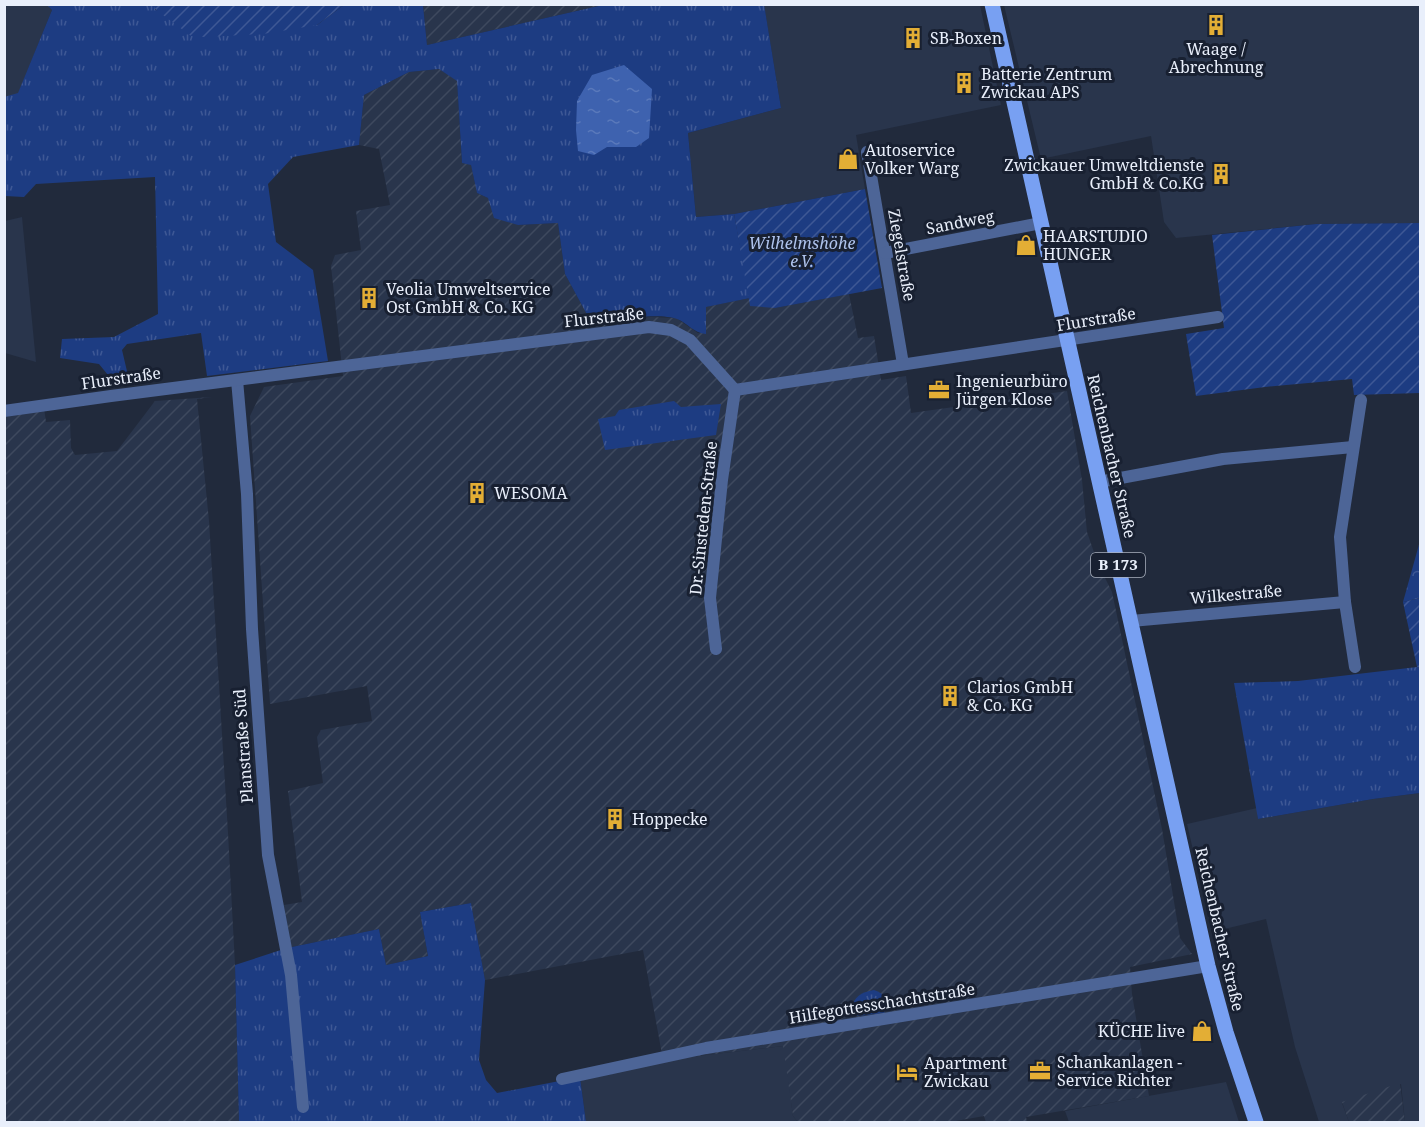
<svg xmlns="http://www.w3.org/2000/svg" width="1425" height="1127" viewBox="0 0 1425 1127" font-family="'Noto Serif',serif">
<defs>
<pattern id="industrial-furrows" width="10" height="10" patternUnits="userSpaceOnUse" patternTransform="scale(1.5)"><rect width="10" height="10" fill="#29354c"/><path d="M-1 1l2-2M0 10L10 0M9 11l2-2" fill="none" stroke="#3e495e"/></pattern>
<pattern id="grass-tufts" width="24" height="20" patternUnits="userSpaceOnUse" patternTransform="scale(1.5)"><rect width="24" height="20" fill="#1d3c82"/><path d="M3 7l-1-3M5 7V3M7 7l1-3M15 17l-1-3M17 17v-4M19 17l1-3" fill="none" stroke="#3e5895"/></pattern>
<pattern id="forest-crowns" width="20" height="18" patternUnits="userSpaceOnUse" patternTransform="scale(1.5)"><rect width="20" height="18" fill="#1d3c82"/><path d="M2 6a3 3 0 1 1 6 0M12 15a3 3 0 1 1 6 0" fill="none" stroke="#3e5895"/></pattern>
<pattern id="garden-furrows" width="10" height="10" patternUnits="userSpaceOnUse" patternTransform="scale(1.5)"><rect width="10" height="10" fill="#1d3c82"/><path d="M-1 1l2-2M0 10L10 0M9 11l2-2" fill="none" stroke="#3e5895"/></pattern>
<pattern id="water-ripples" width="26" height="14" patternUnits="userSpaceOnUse" patternTransform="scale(1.5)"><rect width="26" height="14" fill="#3e62af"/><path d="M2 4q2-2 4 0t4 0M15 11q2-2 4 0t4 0" fill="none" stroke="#5a79bb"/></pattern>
</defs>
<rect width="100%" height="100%" fill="#212a3c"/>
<g fill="#29354c">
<path d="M4,5H47L52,10L18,94L5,97Z"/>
<path d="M764,5H980L1001,105L856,135L865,189L734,214L696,217L688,133L781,108Z"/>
<path d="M1004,5H1420V223L1316,224L1176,238L1164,222L1151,136L1041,159Z"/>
<path d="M22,217L36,362L5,353V221Z"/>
<path d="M1420,793V1122H1405L1401,1084L1342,1103L1349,1122H1319L1295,1047L1266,919L1212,932L1187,824L1257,808L1258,819L1373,799Z"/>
<path d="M784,1046L793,1116L798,1122H586L580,1077L663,1060Z"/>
<path d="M1226,1082L1239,1122H1069L1065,1111Z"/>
</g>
<g fill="url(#industrial-furrows)">
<path d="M423,5H603L427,45Z"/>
<path d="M439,69L457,80L462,163L471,164L477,193L488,198L518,225L558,223L565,274L591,322L651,317L676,318L698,333H706L705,307L750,298L775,308L849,294L858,338L874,336L881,380L906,376L911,413L1067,391L1082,480L1087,532L1098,564L1112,592L1162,829L1180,938L1192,954L1130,967L1132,994L1149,1096L1026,1117L1027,1122H986L984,1116L950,1122H798L793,1116L783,1046L663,1060L643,950L485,980L471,903L420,912L428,956L386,965L379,929L287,948L284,905L302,902L288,791L323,783L317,737L321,730L372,721L367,686L270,704L250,416L264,387L343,376L331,266L335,255L361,250L356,211L390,205L379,149L359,145L364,95L409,72Z"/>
<path d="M212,397L197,399L209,521L228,833L235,965L239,1122H5L4,406L43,401L46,422L70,420L71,448L75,455L117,451L155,401Z"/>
<path d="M1400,1083L1405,1122H1349L1342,1102Z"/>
</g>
<g fill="url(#grass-tufts)">
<path d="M764,4L781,108L688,133L696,217L734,214L750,298L706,307V334C693,333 688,323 677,319C659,312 611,320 591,322L565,274L558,223L518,225L494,218L488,198L477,193L471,165L462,163L457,81L439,69L409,72L364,95L359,145L293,157L268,184L276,242L313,270L328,361L207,376L201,333L127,344L122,350L130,384L117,386L99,364L60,358L62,339L114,337L158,314L155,177L36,184L24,197L5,196L4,97L18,93L52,10L47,5H155V10L317,25L344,5H423L427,45L603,5Z"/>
<path d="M674,401L681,407L721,404L716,435L605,450L598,419L615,416L619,410Z"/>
<path d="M1417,667L1420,668V793L1373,799L1258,819L1234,683L1298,681Z"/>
<path d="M471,903L485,980L479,1060L486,1080L497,1093L580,1077L586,1122H239L235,965L287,948L379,929L386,965L428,956L420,912Z"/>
<path d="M874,990C883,993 888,998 888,1007L884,1013L857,1016L851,1011C853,997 861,992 874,990Z"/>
</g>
<path fill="url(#forest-crowns)" d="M1420,541V598L1403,602Z"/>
<g fill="url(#garden-furrows)">
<path d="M155,5V4L344,5L317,25L263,34L205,37L191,36L155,9Z"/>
<path d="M865,189L882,288L775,308L750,306L734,214Z"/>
<path d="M1420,223V393L1354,395L1352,379L1265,387L1196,396L1186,334L1224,328L1212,235L1316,224Z"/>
<path d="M1420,598V668L1417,667L1403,602Z"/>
</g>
<path fill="url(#water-ripples)" d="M624,65L652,89L649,138L636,147H607L594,155L578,151L576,130L577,101L592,75Z"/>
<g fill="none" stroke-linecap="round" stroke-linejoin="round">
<g stroke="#4d6597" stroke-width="12">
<path d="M867,152L903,364"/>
<path d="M885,253L1041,223"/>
<path d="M237,380L247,494L252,629L268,855L291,975L303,1107"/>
<path d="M4,411L111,396L649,327L671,330L690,340L735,390L1218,317"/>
<path d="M1099,482L1223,459L1353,447"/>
<path d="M1131,621L1345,602"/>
<path d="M716,649L710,598L722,480L735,390"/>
<path d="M1355,667L1345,602L1340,537L1361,400"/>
<path d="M562,1079L706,1048L1208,966"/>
</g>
<path stroke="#78a0f2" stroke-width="15" d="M992,4L1208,966L1226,1032L1256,1122"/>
</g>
<defs>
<symbol id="building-bare" viewBox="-9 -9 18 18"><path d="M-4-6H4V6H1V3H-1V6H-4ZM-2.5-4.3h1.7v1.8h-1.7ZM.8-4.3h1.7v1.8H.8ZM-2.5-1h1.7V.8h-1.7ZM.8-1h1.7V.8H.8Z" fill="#e3ae35" stroke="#182031" stroke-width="2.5" paint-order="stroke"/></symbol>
<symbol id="shop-bare" viewBox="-9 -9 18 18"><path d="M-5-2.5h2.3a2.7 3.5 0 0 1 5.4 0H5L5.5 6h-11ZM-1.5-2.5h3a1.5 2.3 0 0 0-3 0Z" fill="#e3ae35" stroke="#182031" stroke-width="2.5" paint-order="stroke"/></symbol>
<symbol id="office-bare" viewBox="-9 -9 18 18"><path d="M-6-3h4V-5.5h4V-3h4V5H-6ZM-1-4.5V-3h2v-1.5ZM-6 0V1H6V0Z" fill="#e3ae35" stroke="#182031" stroke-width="2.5" paint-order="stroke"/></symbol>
<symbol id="hotel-bare" viewBox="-9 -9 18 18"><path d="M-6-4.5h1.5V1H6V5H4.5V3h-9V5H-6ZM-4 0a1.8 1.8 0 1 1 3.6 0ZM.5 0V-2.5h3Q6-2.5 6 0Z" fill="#e3ae35" stroke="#182031" stroke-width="2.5" paint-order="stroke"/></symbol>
</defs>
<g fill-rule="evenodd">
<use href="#building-bare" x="1201" y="10" width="30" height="30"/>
<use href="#building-bare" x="898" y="23" width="30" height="30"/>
<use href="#building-bare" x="949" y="68" width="30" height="30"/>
<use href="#shop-bare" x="833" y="144" width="30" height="30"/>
<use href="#building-bare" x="1206" y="159" width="30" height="30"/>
<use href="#shop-bare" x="1011" y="230" width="30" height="30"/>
<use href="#building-bare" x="354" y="283" width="30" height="30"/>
<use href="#office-bare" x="924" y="375" width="30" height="30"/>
<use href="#building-bare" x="462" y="478" width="30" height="30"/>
<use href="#building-bare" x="935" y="681" width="30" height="30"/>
<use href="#building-bare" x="600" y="804" width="30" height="30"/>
<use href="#shop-bare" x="1187" y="1016" width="30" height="30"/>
<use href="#office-bare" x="1025" y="1056" width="30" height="30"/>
<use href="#hotel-bare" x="892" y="1057" width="30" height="30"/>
</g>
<g text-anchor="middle" stroke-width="6" stroke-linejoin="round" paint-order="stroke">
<rect fill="#182031" stroke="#aab1be" stroke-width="1.5" x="1091" y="553" width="54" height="24" rx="4.5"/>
<g font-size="15" font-weight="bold" fill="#e9effb">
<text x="1118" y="570">B 173</text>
</g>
<g font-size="16" fill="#e9effb" stroke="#182031" text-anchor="start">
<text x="930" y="44">SB-Boxen</text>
<text x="1216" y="55" text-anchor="middle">Waage /<tspan x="1216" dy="18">Abrechnung</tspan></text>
<text x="981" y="80">Batterie Zentrum<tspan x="981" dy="18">Zwickau APS</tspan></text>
<text x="865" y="156">Autoservice<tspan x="865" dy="18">Volker Warg</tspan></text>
<text x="1204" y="171" text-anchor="end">Zwickauer Umweltdienste<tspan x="1204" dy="18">GmbH &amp; Co.KG</tspan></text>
<text x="1043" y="242">HAARSTUDIO<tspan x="1043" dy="18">HUNGER</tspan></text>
<text x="386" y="295">Veolia Umweltservice<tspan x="386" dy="18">Ost GmbH &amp; Co. KG</tspan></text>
<text x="956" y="387">Ingenieurbüro<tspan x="956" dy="18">Jürgen Klose</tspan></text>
<text x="494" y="499">WESOMA</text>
<text x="967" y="693">Clarios GmbH<tspan x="967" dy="18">&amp; Co. KG</tspan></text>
<text x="632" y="825">Hoppecke</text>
<text x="1185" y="1037" text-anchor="end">KÜCHE live</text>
<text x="1057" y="1068">Schankanlagen -<tspan x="1057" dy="18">Service Richter</tspan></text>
<text x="924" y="1069">Apartment<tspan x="924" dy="18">Zwickau</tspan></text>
</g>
<g font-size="16" fill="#e9effb" stroke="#182031">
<text transform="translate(960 222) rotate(-11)" y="6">Sandweg</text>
<text transform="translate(902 255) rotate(80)" y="6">Ziegelstraße</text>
<text transform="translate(604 317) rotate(-6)" y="6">Flurstraße</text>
<text transform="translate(1096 319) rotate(-9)" y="6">Flurstraße</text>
<text transform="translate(121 378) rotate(-8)" y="6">Flurstraße</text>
<text transform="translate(1112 456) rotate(77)" y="6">Reichenbacher Straße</text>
<text transform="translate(703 518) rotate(-84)" y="6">Dr.-Sinsteden-Straße</text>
<text transform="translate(1236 594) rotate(-5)" y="6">Wilkestraße</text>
<text transform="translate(243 746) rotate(-94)" y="6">Planstraße Süd</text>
<text transform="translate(1220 929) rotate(77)" y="6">Reichenbacher Straße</text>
<text transform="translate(882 1003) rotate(-9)" y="6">Hilfegottesschachtstraße</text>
</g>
<g font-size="16" font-style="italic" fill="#aec3ed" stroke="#182031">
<text x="802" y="249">Wilhelmshöhe<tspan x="802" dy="18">e.V.</tspan></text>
</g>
</g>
<rect width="1425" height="1127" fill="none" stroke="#e9effb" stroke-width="12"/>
</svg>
